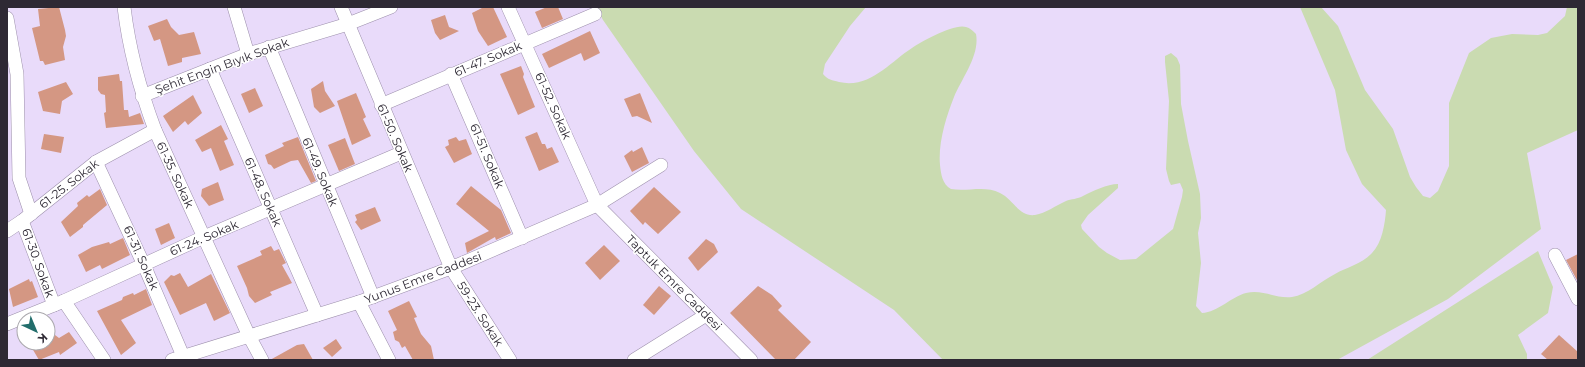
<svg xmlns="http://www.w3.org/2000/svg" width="1585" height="367" viewBox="0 0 1585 367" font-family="Montserrat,sans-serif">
<rect width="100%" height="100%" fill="#e9dbfa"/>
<g fill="#cadbb1">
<path d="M596,7H866L850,26L825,64L823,74C828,80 832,80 839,82C870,89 890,62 912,48C922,41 955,23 966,27C970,28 973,31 976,34C980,55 962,78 954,97C946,117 938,143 940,165C941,174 942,184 951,189C967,192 985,185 1000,193C1013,199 1019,217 1035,215C1046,213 1055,206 1066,201C1071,199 1078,199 1083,196C1093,191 1107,184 1118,184V188L1088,215L1081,225L1082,229L1099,247L1107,253L1120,260L1136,259L1173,229L1182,197L1183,190L1180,183L1171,185L1169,181L1166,169L1169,101L1165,62V56L1171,53L1177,58L1180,65L1181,104L1188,141L1200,194L1201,218L1198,233L1201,263L1196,306L1202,313C1218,312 1231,297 1246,293C1263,289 1276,299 1292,297C1307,295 1321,281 1335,274C1347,267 1362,264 1372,253C1382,243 1385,224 1386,210L1362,184L1346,150L1335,90L1300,7H1321L1338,26L1365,90L1393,129L1410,177L1416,187L1423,196L1430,198L1438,191L1449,166V103L1469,53L1491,38L1512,34L1538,35L1547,33L1565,16L1567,7H1578V130L1527,153L1541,229L1448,299L1337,360H943L894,310L741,209L694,151L603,20Z"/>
<path d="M1538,251L1553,287L1548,313L1518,335L1527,354V360H1367Z"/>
</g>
<g fill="#d49783">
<path d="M59,7L65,30L66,36L63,47L65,60L45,65L43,61H40L32,28L40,26L38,9Z"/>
<path d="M484,7H493L507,37L488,46L478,31L472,13Z"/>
<path d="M547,7H558L563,19L542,28L535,12Z"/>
<path d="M445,15L449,27L459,31L440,40L435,33L431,20Z"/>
<path d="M167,19L171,27L179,35L194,32L201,54L182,58V62L168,66L160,39L154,41L148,26Z"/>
<path d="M590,31L600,53L584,61L581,53L549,68L542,54Z"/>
<path d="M521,66L524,74L523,77L535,107L518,115L500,74Z"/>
<path d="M119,74L120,81H122L124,110H128L129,117L140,113L144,124L106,128L104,113L106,112L105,95L101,94L98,90V77Z"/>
<path d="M323,81L325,91L335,106L320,113L314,107L311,89Z"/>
<path d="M66,82L73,94L62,101L60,114L43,111L38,92Z"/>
<path d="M255,88L263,106L249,113L241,94Z"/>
<path d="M356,93L366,117L363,119L371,136L352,145L337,101Z"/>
<path d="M640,93L652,123L637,116L632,117L624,99Z"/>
<path d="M193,95L202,113L188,125L185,121L173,132L163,116Z"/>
<path d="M221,125L228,139L224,141L234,165L220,171L211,148L202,152L195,140Z"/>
<path d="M537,132L542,144H545L547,149L552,147L559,162L539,171L525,137Z"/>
<path d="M44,134L64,137L61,153L41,149Z"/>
<path d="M298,137L316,181L311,183L298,160L291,161L274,169L271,165L268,164L265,155L284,146L282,143Z"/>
<path d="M456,137L459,141L466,139L472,154L454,163L445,147L449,145L448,140Z"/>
<path d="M345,138L355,164L339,171L328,145Z"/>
<path d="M642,147L649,163L632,172L624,156L632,150L633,152Z"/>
<path d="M218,182L224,200L209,206L201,196L202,189Z"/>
<path d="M471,186L501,210L511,233L496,240L495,237L467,253L465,243L489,231L456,204Z"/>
<path d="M654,187L681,212L658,234L645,222L643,225L630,211Z"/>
<path d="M100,189L107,205L83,225V227L70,237L61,222L78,206L77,203L87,195L89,197Z"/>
<path d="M375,207L381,221L361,230L355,222L357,220L355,215Z"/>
<path d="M169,223L175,238L161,245L155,229Z"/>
<path d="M123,238L130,255L102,269L100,265L86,272L78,255L92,247L109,242L110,244Z"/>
<path d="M706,239L714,244L718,252L698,271L688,258Z"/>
<path d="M604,245L620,261L600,280L585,263Z"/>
<path d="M271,246L274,251L279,249L286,263L282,265L292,283L270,292L272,295L255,303L249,296L247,288L237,266L262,255L260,251Z"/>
<path d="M1578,254V282L1566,260Z"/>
<path d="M180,273L188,287L211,274L230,313L214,321L206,303L180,315L164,282L171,275L174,276Z"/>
<path d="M29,279L30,282L32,281L38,297L13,307L9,289Z"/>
<path d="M659,286L671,296L654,315L643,305Z"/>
<path d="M758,286L772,295L782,306L778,310L811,342L794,360H776L730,313Z"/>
<path d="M146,289L152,305L121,320L136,343L121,355L97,311L122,300L123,297L133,293L134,295Z"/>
<path d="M409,301L417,317L414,318L421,334L431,346L434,360H413L405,346L402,348L399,342L395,340L393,332L397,330L388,311Z"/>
<path d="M69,332L77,343L60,355L59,352L39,360L29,343H48V338L55,335L59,338Z"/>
<path d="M1559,335L1578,352V360H1548L1541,354Z"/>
<path d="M336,339L342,348L332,357L323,348Z"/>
<path d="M304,344L313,360H270L297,345Z"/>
</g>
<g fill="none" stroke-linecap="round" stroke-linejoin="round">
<defs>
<g id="minor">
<path d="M124,7C129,49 140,90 155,130L249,336L262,360"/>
<path d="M234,7L248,54"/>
<path d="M341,7L451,268L510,360"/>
<path d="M508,7L597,205L751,360"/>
<path d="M7,18L17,74L19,178L31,214"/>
<path d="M269,47L373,297"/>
<path d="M210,69L317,315"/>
<path d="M451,74L522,238"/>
<path d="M142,96L248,54L348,24L391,7"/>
<path d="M381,105L595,14"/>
<path d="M96,162L144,265L183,356"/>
<path d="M22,221L54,305"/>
<path d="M7,231L22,221L96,162L155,130"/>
<path d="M1555,255L1578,299"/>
<path d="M64,301L104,360"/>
<path d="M359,302L389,360"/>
<path d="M7,324L64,301L204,237L401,153"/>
<path d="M172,360L359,302L451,268L597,205L661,165"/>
<path d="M634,360L706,315"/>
</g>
</defs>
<use href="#minor" stroke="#9d90ac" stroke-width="14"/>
<use href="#minor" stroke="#fff" stroke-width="13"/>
</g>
<g text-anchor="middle" stroke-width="3" stroke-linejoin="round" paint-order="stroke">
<g font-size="12" fill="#2e2934" stroke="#fff">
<text transform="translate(488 59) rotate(-23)" y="4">61-47. Sokak</text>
<text transform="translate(222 66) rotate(-20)" y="4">Şehit Engin Bıyık Sokak</text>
<text transform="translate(553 106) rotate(66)" y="4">61-52. Sokak</text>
<text transform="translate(395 138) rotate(67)" y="4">61-50. Sokak</text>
<text transform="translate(487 156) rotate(67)" y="4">61-51. Sokak</text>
<text transform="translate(320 172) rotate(67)" y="4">61-49. Sokak</text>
<text transform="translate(175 175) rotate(65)" y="4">61-35. Sokak</text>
<text transform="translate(69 184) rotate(-38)" y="4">61-25. Sokak</text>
<text transform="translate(263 192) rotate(66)" y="4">61-48. Sokak</text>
<text transform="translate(204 238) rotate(-23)" y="4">61-24. Sokak</text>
<text transform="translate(141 258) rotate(66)" y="4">61-31. Sokak</text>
<text transform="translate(38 263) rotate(70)" y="4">61-30. Sokak</text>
<text transform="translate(423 278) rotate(-21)" y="4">Yunus Emre Caddesi</text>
<text transform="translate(674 283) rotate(45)" y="4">Taptuk Emre Caddesi</text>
<text transform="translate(480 314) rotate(57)" y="4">59-23. Sokak</text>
</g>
</g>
<rect width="1585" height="367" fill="none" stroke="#2e2934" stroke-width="16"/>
<g transform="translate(36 331) rotate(136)"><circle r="19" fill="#ffffff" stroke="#aba9ae"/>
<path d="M0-3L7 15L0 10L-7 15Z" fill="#226d6b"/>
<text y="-6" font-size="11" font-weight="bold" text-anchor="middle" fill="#2e2934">K</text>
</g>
</svg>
